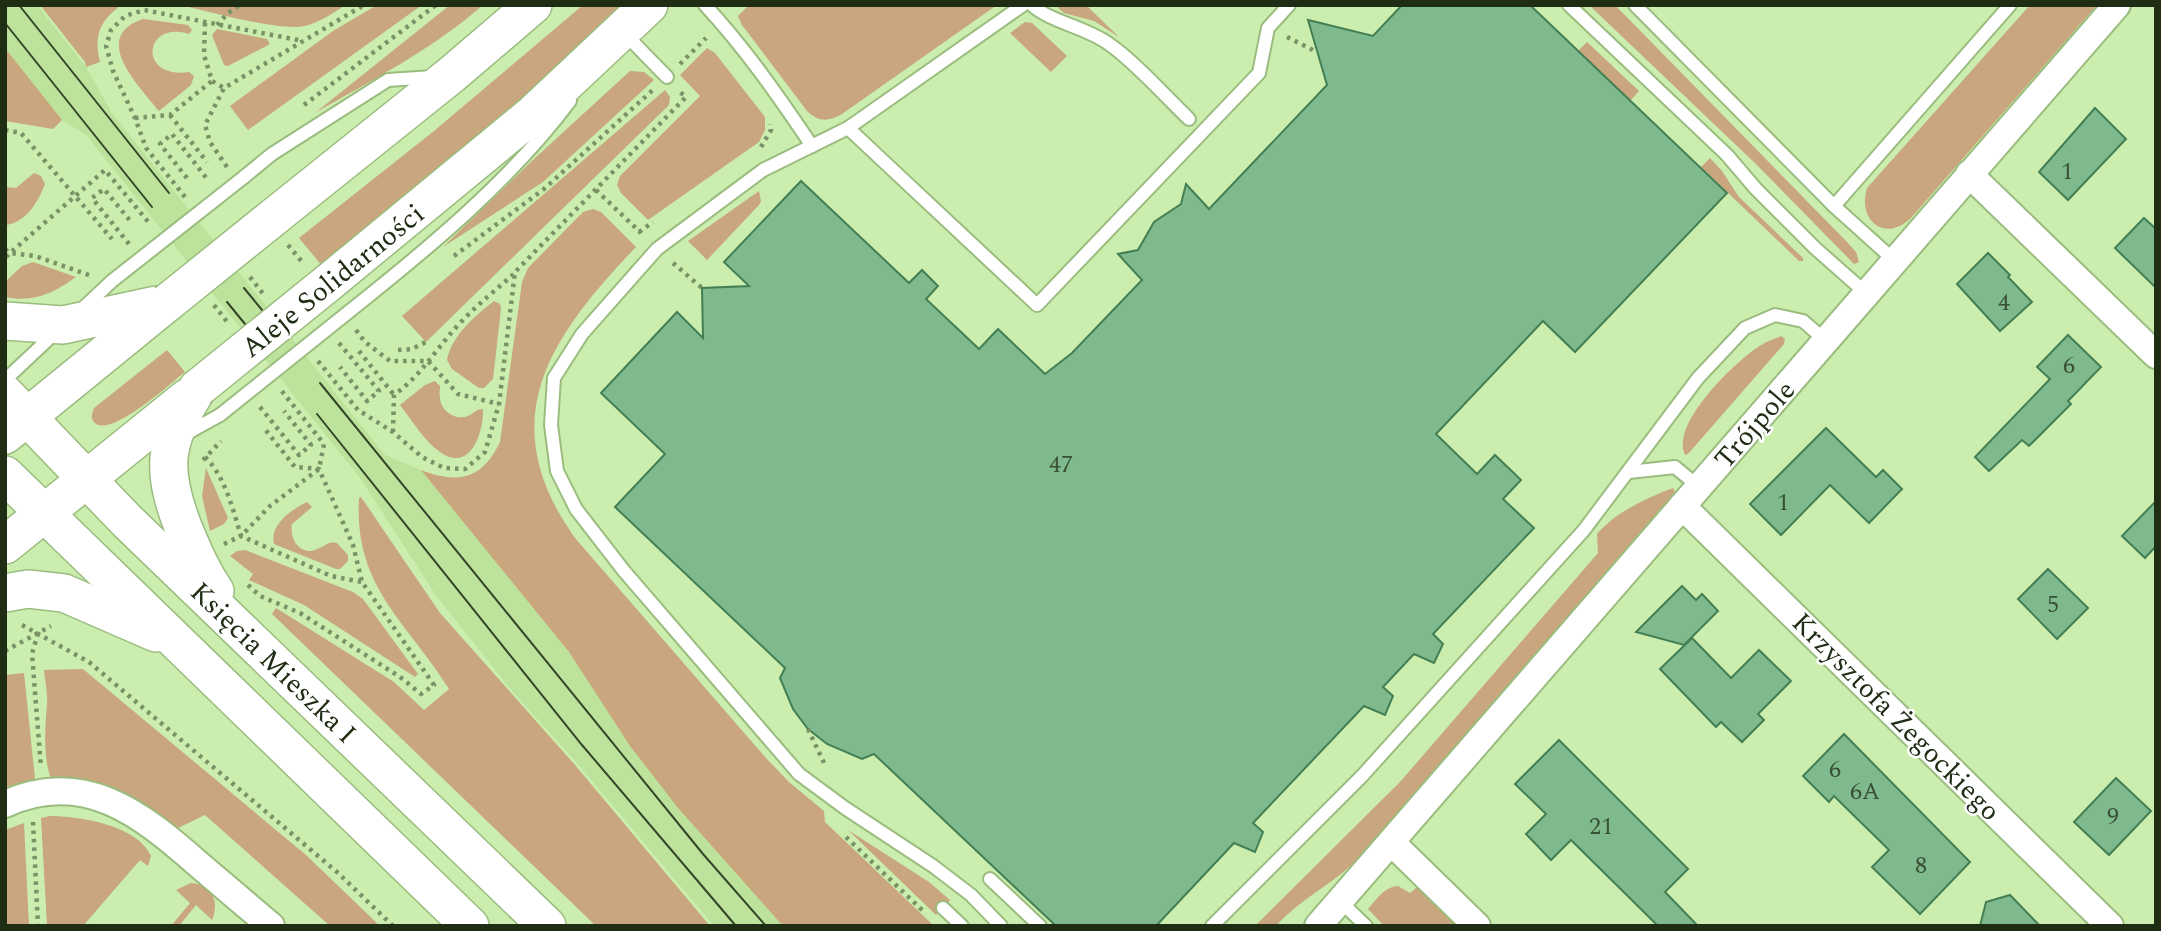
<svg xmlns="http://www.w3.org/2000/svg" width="2161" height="931" viewBox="0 0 2161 931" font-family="Spectral,serif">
<rect width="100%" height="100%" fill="#cbeeaf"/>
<path fill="#bce29c" d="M5,5H37L86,67L112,113L385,455L421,470L569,652L630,746L678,808L783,926H714L577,763L512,691L437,597L360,478L86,135L62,120L5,48Z"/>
<g fill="#c9a67d">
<path d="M40,5H121C99,22 94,35 100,62L86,67L85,62Z"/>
<path d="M180,5H346C331,14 315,26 297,27C267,28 212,12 180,5Z"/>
<path d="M377,5H422L248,130L230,106L333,31Z"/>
<path d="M450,5H483C433,49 372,80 315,113Z"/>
<path d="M583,5H632L566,67L323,267L299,238L434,131Z"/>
<path d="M749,5H997L842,114C828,122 818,122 807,111L742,25L738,16Z"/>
<path d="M1055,5H1086L1119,37L1094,21L1064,13Z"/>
<path d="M1589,5H1615L1847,242L1856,252L1859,262L1854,264L1757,165Z"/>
<path d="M2030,5H2097L1911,218C1885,243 1857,221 1867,188Z"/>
<path d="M143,19L188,25L192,30L189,34C143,20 138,80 189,72L194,76L191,85L159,111C140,87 89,37 143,19Z"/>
<path d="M1025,22L1032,23L1067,56L1051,72L1010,33Z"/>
<path d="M217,29L267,39L270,44L228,66L224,65L212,35Z"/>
<path d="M1587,42L1639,91L1630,101L1578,51Z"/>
<path d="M5,48L62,120L53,129L5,121Z"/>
<path d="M707,48L715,53L765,117V130L759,142L648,220L621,193L617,185L620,176L700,96L680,75Z"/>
<path d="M630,71L644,72L654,80L543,182L443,247L534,159Z"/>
<path d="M665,90L670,97L669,105L426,342L402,316Z"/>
<path d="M1710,158L1722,171L1739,197L1803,258V261H1799L1701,167Z"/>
<path d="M34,173L41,176L45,184C38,202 26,223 5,225V187L16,188Z"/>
<path d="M759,191L761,201L759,205L707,260L688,241Z"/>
<path d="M593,209L601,212L636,247C550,337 491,420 575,538L766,758L789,782L824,811L825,822L934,926H783L678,808L630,746L569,652L421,470C458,484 482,480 500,442L522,282L528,268L583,212Z"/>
<path d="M33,262L76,277C54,293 33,303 5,297V282L22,266Z"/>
<path d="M494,301L500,304L501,309L493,379L484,388H479L452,369L447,360C451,336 476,315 494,301Z"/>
<path d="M1781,336L1785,339L1784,344L1688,454L1685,455C1670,423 1737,360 1761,345C1767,341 1775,339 1781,336Z"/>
<path d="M167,350L185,372C171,383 111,438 95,423C90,418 92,414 94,408Z"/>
<path d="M435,381L440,386C440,390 439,394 440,397C440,411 456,421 468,416C475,413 475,409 483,409C484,431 471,474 440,452C424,441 412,420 400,405L425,385Z"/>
<path d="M206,468L228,518L224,524L210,531L202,496Z"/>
<path d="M1673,488L1675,492L1356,861C1331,885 1299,900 1276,926H1255L1400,782L1598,553L1597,534C1617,511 1645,499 1673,488Z"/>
<path d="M361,497L440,613L575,765L710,926H596L272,614L276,608L394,682L424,710L449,689C407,621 354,588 359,498Z"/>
<path d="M307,502L312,507L292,524C289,538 299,555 315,550C325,547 327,541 337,543L348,555V561L340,569H336L274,544C269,525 292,509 307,502Z"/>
<path d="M245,550L353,592L363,599L418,674L415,677L304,605L249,580L253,574L230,556L237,551Z"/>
<path d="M83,669L306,855L380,926H330L205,815L178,828C148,805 117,786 79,780C69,779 60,781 51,779C43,757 45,727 47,705C48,694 45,681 44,670Z"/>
<path d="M24,673L35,779L33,782L5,791V675Z"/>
<path d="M50,816C78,816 138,825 151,856L148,866L140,860L83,926H47L41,818Z"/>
<path d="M24,823L29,926H5V830Z"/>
<path d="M848,830L929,882L950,900L936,915Z"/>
<path d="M191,883C212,884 220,902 212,920L196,905L179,926H171L190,903L176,890Z"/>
<path d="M1398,886L1410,893L1417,887L1457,926H1384L1368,909C1377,899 1384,887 1398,886Z"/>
</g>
<g fill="#7eba8d" stroke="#447f54" stroke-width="2">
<path d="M1402,5H1530L1727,193L1575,352L1543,321L1436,434L1477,474L1495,455L1521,480L1503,499L1534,528L1433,634L1443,644L1434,663L1414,654L1383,687L1393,696L1385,715L1364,706L1253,823L1263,832L1255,852L1234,843L1156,926H1056L874,754L862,759L827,744L808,729L793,709L780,678L785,668L615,507L665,454L601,393L677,312L703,338L702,288L749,286L724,262L801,181L909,283L922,270L938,286L926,299L979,349L998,329L1045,374L1072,353L1142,280L1118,254L1138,250L1154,222L1181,204L1186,184L1209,209L1327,85L1308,20L1373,36Z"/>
<path d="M2095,108L2126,139L2068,200L2039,172Z"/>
<path d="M2144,218L2156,229V288L2115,248Z"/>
<path d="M1988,253L2010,275L2008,277L2032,302L2000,331L1957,284Z"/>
<path d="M2068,335L2101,367L2068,401L2071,404L2029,446L2022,440L1989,471L1975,457L2050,379L2037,367Z"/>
<path d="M1826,428L1876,477L1883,470L1902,489L1869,523L1830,485L1781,535L1750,504Z"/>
<path d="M2156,501V546L2145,558L2122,536Z"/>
<path d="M2048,569L2088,608L2057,639L2018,599Z"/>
<path d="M1682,586L1696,600L1702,594L1718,611L1684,645L1636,632Z"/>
<path d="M1692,638L1731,678L1759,650L1791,681L1758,714L1764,720L1742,742L1721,722L1716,727L1660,669Z"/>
<path d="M1844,734L1970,862L1920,914L1872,867L1889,850L1834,796L1829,802L1803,776Z"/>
<path d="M1559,740L1688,869L1665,892L1698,926H1658L1571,840L1551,860L1526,834L1546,814L1515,784Z"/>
<path d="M2116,778L2151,811L2109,855L2074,822Z"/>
<path d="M2010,895L2040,926H1980L1986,902Z"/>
</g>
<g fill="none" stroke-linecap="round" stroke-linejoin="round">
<defs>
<g id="lane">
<path d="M705,5C745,48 779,97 812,146"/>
<path d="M1032,5C1050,22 1086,27 1109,44C1135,62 1165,96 1189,119"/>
<path d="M1569,5L1727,155L1756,189L1815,248L1867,294"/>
<path d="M1635,5L1834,206L2010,5"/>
<path d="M623,32L667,77"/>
<path d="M848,128L1037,305L1259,73L1268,28L1289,5"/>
<path d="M244,177L272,154L388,80L433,77"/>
<path d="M1834,206L1895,261"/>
<path d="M351,310C429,248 510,181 570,101"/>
<path d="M80,311L112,281"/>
<path d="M5,380L56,332"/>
<path d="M182,436L220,415"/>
<path d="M1629,472L1675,467L1699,487"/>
<path d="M990,879L1040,926"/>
<path d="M1340,901L1366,926"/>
<path d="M943,908L962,926"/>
<path d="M1001,926L971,895L933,866L845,808L799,774L624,571L576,509L557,471L551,425L554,378L582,334L657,249L763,170L848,128L1023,5"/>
<path d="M1212,926L1362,776L1584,530L1698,378L1745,328L1775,315L1803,321L1826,341"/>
</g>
<g id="street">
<path d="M1969,174L2156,355"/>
<path d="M1682,506L2110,926"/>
<path d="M5,804C84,768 141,814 197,863C222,884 246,905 271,926"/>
<path d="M1392,843L1477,926"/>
<path d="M1318,926L2117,5"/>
</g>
<g id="secondary">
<path d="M275,216L451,75L533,5"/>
<path d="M328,283L533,114L649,5"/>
<path d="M5,321L63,325L156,305"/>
<path d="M198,388C162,443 161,472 185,532C194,553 202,572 215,591"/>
<path d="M5,394L127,521L547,926"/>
<path d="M5,435L167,303"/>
<path d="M5,475L470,926"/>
<path d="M5,545L187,398"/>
<path d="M5,593L28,589L64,593L156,633"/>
</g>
</defs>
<use href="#lane" stroke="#9bbc7f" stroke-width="16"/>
<use href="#street" stroke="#9bbc7f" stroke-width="30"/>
<use href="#secondary" stroke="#9bbc7f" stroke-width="40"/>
<g stroke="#7a9266" stroke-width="4.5" stroke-dasharray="3.5 5" stroke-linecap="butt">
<path d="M205,23L204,55L212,81L224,88"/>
<path d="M217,25L228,13L240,5"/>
<path d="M1287,37L1317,52"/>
<path d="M680,64L706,38"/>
<path d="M304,105L436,5"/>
<path d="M170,115L207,162"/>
<path d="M135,118L170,115L212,81"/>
<path d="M5,130L21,133L112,239"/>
<path d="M761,147L771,130L770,124"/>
<path d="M227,167L210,142L205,125L224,88L364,5"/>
<path d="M187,178L160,144L172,134L208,180"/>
<path d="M596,190L641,233"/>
<path d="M185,197L146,148L135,118L113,71L106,46L111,30L125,16L144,10L303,41"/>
<path d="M639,232L653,222"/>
<path d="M129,244L92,198L104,189L132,223"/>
<path d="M288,245L303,263"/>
<path d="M5,249L10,253L5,258"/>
<path d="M454,256L544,189L654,89"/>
<path d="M673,263L702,288"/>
<path d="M89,275L35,256L10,253L105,170L150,224"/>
<path d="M250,277L264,295"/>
<path d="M214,305L228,323"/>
<path d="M356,330L365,342L390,361H428L458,394L499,404"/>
<path d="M339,343L379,391L367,401L340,367"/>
<path d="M398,350L412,349L426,342"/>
<path d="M359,351L394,395"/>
<path d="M318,361L358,410L393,432L422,457L444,468L465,469L485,452L499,404L515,272L686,97L680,92"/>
<path d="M260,407L299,455L311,445L284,411"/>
<path d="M393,432L394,395C423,374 437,347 461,322C478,304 497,289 515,273"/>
<path d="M205,457C225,476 233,510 241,536L270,506L319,469L324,444L281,390"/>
<path d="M203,460L221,441"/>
<path d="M224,544L241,536L331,576L362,582"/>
<path d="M248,585L260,596L300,613L400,677L421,694L434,685L362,582L353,545L319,469L295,467L264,428"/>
<path d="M22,625L89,662L337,872L393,926"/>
<path d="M38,633L32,654L41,768"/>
<path d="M5,651L51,626"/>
<path d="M808,729L825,765"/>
<path d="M33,822L38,926"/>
<path d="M846,837L923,911"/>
</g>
<use href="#lane" stroke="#fff" stroke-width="12"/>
<use href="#street" stroke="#fff" stroke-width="26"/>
<use href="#secondary" stroke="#fff" stroke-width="37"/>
<g stroke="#354528" stroke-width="2">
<path d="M19,5L169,193"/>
<path d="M5,23L152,207"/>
<path d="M244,288L262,310"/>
<path d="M227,302L245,324"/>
<path d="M320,383L703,854L766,926"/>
<path d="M317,414L582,745L736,926"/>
</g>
<defs>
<g id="lane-bridge">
<path d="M112,281L244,177"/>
<path d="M220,415L351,310"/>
</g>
<g id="secondary-bridge">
<path d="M167,303L275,216"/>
<path d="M198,388L328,283"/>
</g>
</defs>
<use href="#lane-bridge" stroke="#9bbc7f" stroke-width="16" stroke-linecap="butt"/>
<use href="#secondary-bridge" stroke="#9bbc7f" stroke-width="40" stroke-linecap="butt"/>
<use href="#lane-bridge" stroke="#fff" stroke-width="12"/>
<use href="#secondary-bridge" stroke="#fff" stroke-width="37"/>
</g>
<g text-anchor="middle" stroke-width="5" stroke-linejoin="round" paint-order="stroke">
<g font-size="24" fill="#385033">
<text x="2067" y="179">1</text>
<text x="2004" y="310">4</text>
<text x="2069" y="373">6</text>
<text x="1061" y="472">47</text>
<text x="1783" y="510">1</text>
<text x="2053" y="612">5</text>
<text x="1835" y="777">6</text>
<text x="1865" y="799">6A</text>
<text x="2113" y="824">9</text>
<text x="1601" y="834">21</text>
<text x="1921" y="873">8</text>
</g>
<g font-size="28" fill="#202d15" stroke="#fff">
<text transform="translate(332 280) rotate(-39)" y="10">Aleje Solidarności</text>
<text transform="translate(1754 424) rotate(-49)" y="10">Trójpole</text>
<text transform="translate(274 662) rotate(44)" y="10">Księcia Mieszka I</text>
<text transform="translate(1897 716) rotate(45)" y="10">Krzysztofa Żegockiego</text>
</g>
</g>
<rect width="2161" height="931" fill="none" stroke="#202d15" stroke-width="14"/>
</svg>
